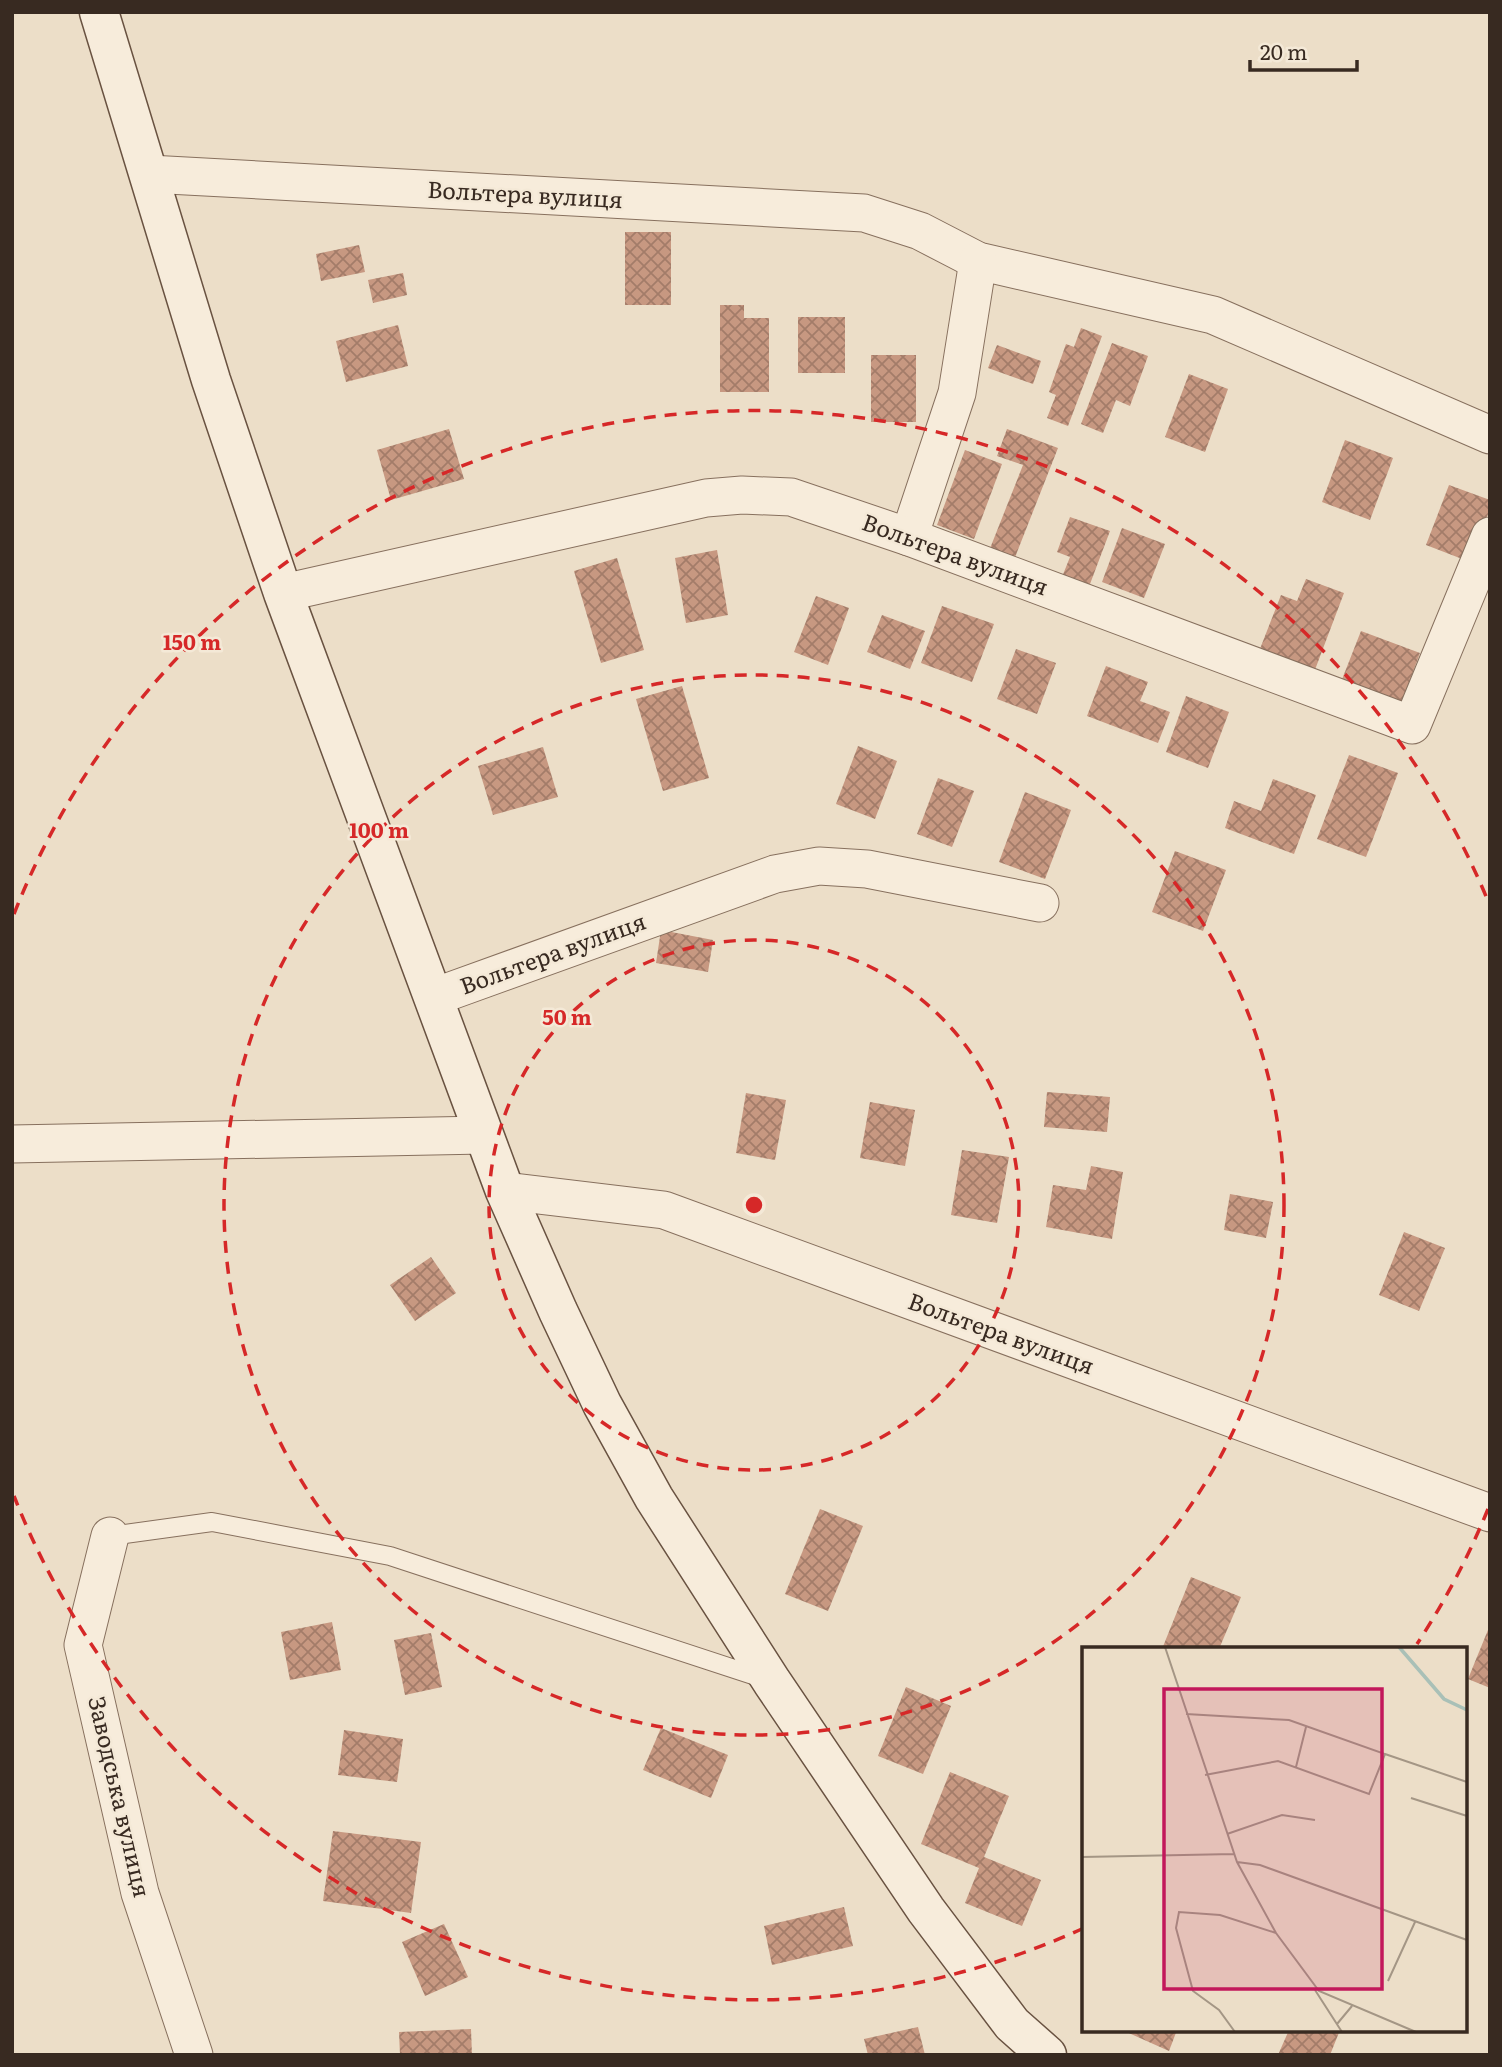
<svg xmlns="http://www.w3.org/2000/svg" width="1502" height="2067" viewBox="0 0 1502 2067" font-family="Literata,serif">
<defs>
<pattern id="building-cross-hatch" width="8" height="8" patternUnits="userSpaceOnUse" patternTransform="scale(1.75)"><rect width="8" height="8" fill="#c79881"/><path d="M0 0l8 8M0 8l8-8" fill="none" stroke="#a37c69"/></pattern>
</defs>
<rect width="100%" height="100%" fill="#ecdec8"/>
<g fill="url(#building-cross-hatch)">
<rect x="625" y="232" width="46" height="73"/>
<path d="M359,245L365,272L321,281L316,254Z"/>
<path d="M403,273L407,295L373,303L368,280Z"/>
<path d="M720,305H744V318H769V392H720Z"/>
<rect x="798" y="317" width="47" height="56"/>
<path d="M398,325L408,366L346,382L336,341Z"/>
<path d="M1081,328L1102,336L1068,426L1047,418L1056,395L1049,392L1066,344L1074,347Z"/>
<path d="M1112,343L1148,356L1130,406L1116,400L1103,433L1081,424Z"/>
<path d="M997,345L1041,361L1033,384L988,368Z"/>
<rect x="871" y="355" width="45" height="67"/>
<path d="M1189,374L1228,389L1205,452L1165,437Z"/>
<path d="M449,429L464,479L391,500L377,450Z"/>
<path d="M1007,429L1058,448L1012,565L987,556L1023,465L997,456Z"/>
<path d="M1345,440L1393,458L1370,520L1322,502Z"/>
<path d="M965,450L1002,464L974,539L937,525Z"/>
<path d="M1449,485L1490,500V509L1470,562L1426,545Z"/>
<path d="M1070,517L1110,531L1087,592L1060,582L1070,557L1057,552Z"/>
<path d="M1122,528L1165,544L1144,598L1102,582Z"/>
<path d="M717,550L728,615L686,623L675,558Z"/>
<path d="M617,558L644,650L601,663L574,571Z"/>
<path d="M1306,579L1344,593L1313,675L1258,654L1281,595L1297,601Z"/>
<path d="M816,596L849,608L828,665L794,652Z"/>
<path d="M942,606L994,624L972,682L921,663Z"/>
<path d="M882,615L925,631L910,669L867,652Z"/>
<path d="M1361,631L1420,653L1399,710L1339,687Z"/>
<path d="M1016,649L1056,663L1037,714L997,699Z"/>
<path d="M1106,666L1148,682L1140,701L1170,712L1158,743L1087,716Z"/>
<path d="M682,686L709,778L663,791L636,699Z"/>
<path d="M1186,696L1229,712L1208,768L1166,752Z"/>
<path d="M858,746L897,761L875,819L836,804Z"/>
<path d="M543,747L558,797L493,815L478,766Z"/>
<path d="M1349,755L1398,773L1366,857L1317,839Z"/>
<path d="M938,778L974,791L952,847L917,834Z"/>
<path d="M1273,779L1316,795L1294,854L1225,828L1234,801L1261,811Z"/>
<path d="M1025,792L1071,810L1045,879L999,862Z"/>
<path d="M1175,851L1226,870L1203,931L1152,912Z"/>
<path d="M661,930L713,940L708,972L656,963Z"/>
<path d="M1047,1092L1110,1097L1107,1132L1044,1127Z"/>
<path d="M746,1093L786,1100L775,1160L736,1153Z"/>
<path d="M870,1102L915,1110L905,1166L860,1158Z"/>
<path d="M962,1150L1009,1157L997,1223L951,1215Z"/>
<path d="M1091,1166L1123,1172L1112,1239L1046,1227L1053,1185L1086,1190Z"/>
<path d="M1230,1194L1273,1202L1266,1238L1224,1230Z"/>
<path d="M1404,1232L1445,1248L1419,1311L1379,1295Z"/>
<path d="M431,1257L456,1293L415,1321L390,1285Z"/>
<path d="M820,1509L863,1526L828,1611L785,1594Z"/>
<path d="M1191,1577L1241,1597L1219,1649H1162Z"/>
<path d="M332,1622L341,1670L290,1680L281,1632Z"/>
<path d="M1490,1625V1688L1468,1679Z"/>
<path d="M431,1633L442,1687L405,1695L394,1640Z"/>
<path d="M906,1687L951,1706L923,1774L878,1756Z"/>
<path d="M661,1728L728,1755L711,1798L643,1770Z"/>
<path d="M344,1730L403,1739L397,1782L338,1775Z"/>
<path d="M950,1772L1009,1796L984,1857L1041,1880L1022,1926L965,1903L979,1868L921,1844Z"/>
<path d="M333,1831L421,1842L411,1913L323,1901Z"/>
<path d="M844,1907L853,1946L772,1965L764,1926Z"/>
<path d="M444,1924L468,1977L425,1996L402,1942Z"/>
<path d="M918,2027L925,2055H868L864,2039Z"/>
<path d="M471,2029L472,2055H400L399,2032Z"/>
<path d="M1122,2030H1177L1169,2051Z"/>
<path d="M1289,2030H1340L1330,2055H1278Z"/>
</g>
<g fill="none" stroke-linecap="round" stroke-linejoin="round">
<defs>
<path id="lane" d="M110,1536L212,1522L390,1556L765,1679"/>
<g id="street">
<path d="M149,174L864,213L920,231L978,261L1213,315L1490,435"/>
<path d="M909,537L957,393L978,261"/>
<path d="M283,593L706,498L742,495L791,497L909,537L1412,725L1490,536"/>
<path d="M434,997L775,874L819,866L867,869L1040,903"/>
<path d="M12,1144L484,1135"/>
<path d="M505,1191L664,1210L1490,1513"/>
<path d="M110,1536L83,1645L140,1893L194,2055"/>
</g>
<path id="secondary" d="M99,12L211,380L283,593L505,1191L558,1311L602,1404L654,1498L772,1682L926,1910L1012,2024L1047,2055"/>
</defs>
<use href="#lane" stroke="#87705e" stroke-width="20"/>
<use href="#street" stroke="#87705e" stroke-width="39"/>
<use href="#secondary" stroke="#695241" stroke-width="41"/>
<use href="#lane" stroke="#f7ecdb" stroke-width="18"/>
<use href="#street" stroke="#f7ecdb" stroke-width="37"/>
<use href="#secondary" stroke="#f7ecdb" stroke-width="38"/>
</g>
<g fill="none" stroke="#d62828" stroke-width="3.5" stroke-dasharray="12 9">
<circle cx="754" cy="1205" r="265"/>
<circle cx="754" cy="1205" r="530"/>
<path d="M1488 1509A795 795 0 0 1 1417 1644M1084 1928A795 795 0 0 1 14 1496M14 914A795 795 0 0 1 1488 901"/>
</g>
<g text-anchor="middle" stroke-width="5" stroke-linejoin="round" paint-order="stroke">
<g font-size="23" fill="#382a21" stroke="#f4e9d7">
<text transform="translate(525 195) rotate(3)" y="8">Вольтера вулиця</text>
<text transform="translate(955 555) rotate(20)" y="8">Вольтера вулиця</text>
<text transform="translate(553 954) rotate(-20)" y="8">Вольтера вулиця</text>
<text transform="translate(1001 1334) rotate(20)" y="8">Вольтера вулиця</text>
<text transform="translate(119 1797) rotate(77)" y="8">Заводська вулиця</text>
</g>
</g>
<g transform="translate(1082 1647)">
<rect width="385" height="385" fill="#ecdec8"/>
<path fill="none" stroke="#a9c0b7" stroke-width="3.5" d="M317,0L362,52L385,63"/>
<path fill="none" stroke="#a49685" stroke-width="2" d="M83,0L155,215L194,286L237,344L334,385M104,67L207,73L303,107L287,147L196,114L123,128M303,107L385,135M214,120L224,80M329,151L385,169M145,187L200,168L233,173M0,210L152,207M155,215L178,218L385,293M306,334L333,275M233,343L260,385M255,377L270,359M153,385L137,363L111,344L94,281L97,265L138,268L194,286"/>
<path fill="#c2185b" fill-opacity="0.15" stroke="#c2185b" stroke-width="3.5" d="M82,42H300V342H82Z"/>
<rect width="385" height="385" fill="none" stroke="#382a21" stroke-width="3.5"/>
</g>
<circle cx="754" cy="1205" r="10" fill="#d62828" stroke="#f4e9d7" stroke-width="3.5"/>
<g font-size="21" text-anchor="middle" font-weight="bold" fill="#d62828" stroke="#f4e9d7" stroke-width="5" stroke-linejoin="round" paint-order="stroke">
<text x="192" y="650">150 m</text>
<text x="379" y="838">100 m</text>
<text x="567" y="1025">50 m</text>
</g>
<rect width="1502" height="2067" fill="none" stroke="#382a21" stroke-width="28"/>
<path d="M1250 60v10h107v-10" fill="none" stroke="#382a21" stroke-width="3.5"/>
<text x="1260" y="60" font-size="21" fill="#382a21" stroke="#f4e9d7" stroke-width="5" paint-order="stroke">20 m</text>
</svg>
